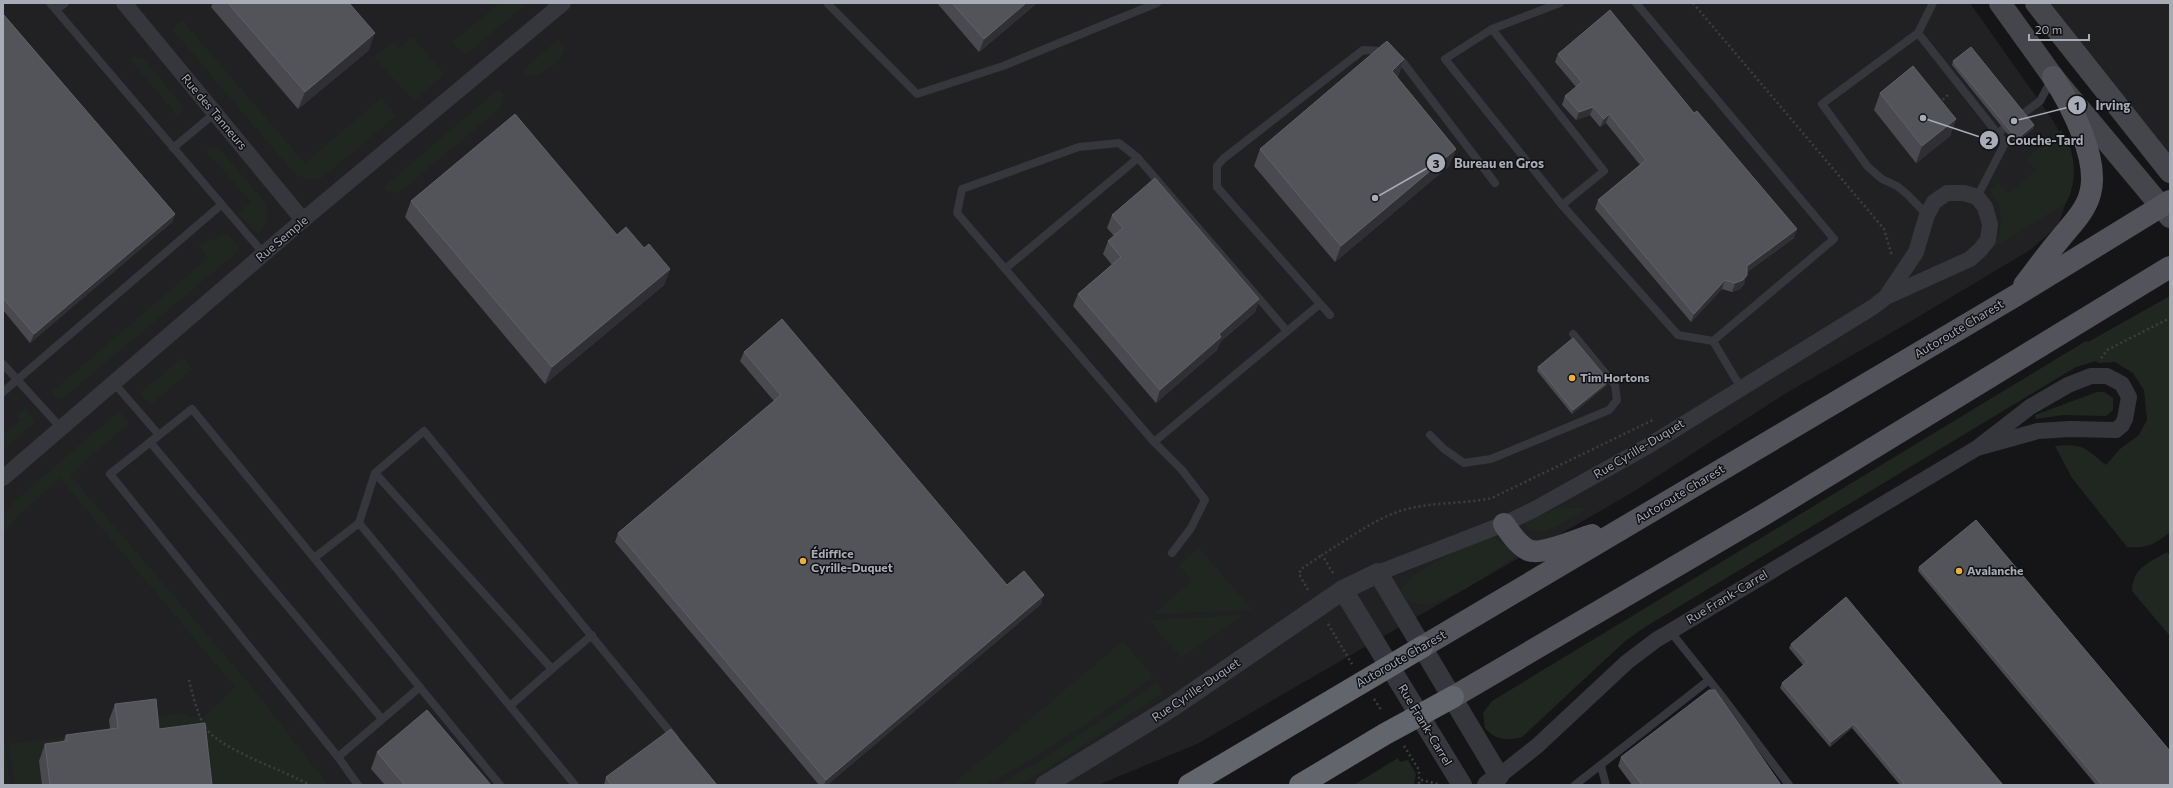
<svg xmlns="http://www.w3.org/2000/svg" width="2173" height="788" viewBox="0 0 2173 788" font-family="Commissioner,sans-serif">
<rect width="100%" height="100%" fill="#151517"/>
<g fill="#212124">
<path d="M3,3H1970L2054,122L2069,149L2072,184L2058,226L2030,250L1891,333L1783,395L1633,492L1197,744L1098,785H3Z"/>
<path d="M2036,3H2170V172Z"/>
</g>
<g fill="#202721">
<path d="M500,3H528L465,55L452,42Z"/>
<path d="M182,20L305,163L381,98H382L396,116L323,177C312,181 304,180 294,173L172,29Z"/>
<path d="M410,38H413L444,74L414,101L374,57L393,42L399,48Z"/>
<path d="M558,40L564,46C565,59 540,79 527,75L523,70Z"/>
<path d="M134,57L142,58L183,106L181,113L178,116L129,58Z"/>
<path d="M499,89L504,96L501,107L399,192C392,194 388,193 384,187Z"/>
<path d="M2061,130C2076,149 2078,182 2066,203L1993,248C2004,228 2004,209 1990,190L1998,182L2008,194L2036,170L2026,159Z"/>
<path d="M212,148H219L263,200L266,206L267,221L258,234L238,213L251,202L206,151Z"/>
<path d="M227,234L239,246V250L61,400L53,397L52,392L208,258L198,245Z"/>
<path d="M2170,296V532C2154,545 2148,548 2127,547L2072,478L2055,446C2083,443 2085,448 2106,465L2120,449L2139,435L2147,420L2144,390L2133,373L2115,362L2098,363L2096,361L2076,367L1645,627L1624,642L1522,737C1507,741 1495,740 1485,728L1483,713L1492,701L2086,341L2088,342Z"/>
<path d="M182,358L192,369L150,405L141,393Z"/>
<path d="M2097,392H2104L2113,398V410L2106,416L2063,415L2036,419L2035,415Z"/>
<path d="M26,408L35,422L3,450V434L21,420L17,415Z"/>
<path d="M119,411L129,423L70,475L252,687L328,785H204L153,746L150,718L185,713L191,717L205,716L235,687L60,478L17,517L3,534V514L16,500Z"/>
<path d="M1559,507L1582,508L1584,511L1545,532L1527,528L1524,523Z"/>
<path d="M1492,536L1515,552V557C1493,570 1464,593 1441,600C1432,604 1420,606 1411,602C1371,584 1481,540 1492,536Z"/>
<path d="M1198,549H1200L1252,610L1154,614L1192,581L1179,565Z"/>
<path d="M2167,552L2170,556V636L2132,591C2133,567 2149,563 2167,552Z"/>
<path d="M1243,615L1181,658L1149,620Z"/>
<path d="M1123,641L1154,677L1082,727L1018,767L985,785H952Z"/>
<path d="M1157,682L1164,692L1050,767L1018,785H998L1043,759Z"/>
<path d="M110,731L39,761L42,785H15L9,744Z"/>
<path d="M5,741L10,785H3V742Z"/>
<path d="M1398,758L1400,762L1408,760L1416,774L1414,785H1354Z"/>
</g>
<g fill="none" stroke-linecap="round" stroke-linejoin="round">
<g stroke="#3d3e43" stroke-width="2.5" stroke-dasharray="2 3" stroke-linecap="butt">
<path d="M1693,3L1884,229L1892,256"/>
<path d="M1939,103L1949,94"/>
<path d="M2101,358L2107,350L2170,318"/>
<path d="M1333,573L1322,555C1348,539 1374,519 1403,510C1431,502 1463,504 1492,498L1653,420"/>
<path d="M1308,590L1299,574L1301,569L1322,555"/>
<path d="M1328,624L1352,664"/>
<path d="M189,680C192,693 199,721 208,731C227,752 283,770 310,785"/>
<path d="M1374,699L1382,711"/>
<path d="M1404,746L1419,770V785"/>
<path d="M1421,780L1438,784"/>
</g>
<g stroke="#36373c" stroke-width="8">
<path d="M50,3L264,254"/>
<path d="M829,3L828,4L917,94L1003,66L1157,3"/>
<path d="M1560,3L1492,29L1604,171L1562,205L1678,335L1713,341L1741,388"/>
<path d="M1636,3L1834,239L1713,341"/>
<path d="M56,10L65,3"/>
<path d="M1492,29L1445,59L1562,205"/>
<path d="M1918,33L2005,143L1977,197"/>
<path d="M1998,133L2040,101L2052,79"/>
<path d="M173,148L215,113"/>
<path d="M1927,215L1908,195L1897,186L1882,179L1868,167L1822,104L1918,33L1933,3"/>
<path d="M1005,269L1138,158"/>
<path d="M1330,315L1217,187V166L1223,159L1363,50C1379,50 1389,52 1402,61L1495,183"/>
<path d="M3,364L61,428"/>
<path d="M114,383L159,435"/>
<path d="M3,392L221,205"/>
<path d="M1430,435L1444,449L1464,463L1491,459L1609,410L1617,400L1615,385L1573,334"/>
<path d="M150,442L382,719"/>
<path d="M1154,442L957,213L962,189L1079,147L1119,143L1138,158L1287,331"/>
<path d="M375,473L359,523L575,785"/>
<path d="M359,523L314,558L500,785"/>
<path d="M1172,553L1191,528L1205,500L1182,470L1154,442L1320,304"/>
<path d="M314,558L192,409L110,474L338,757"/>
<path d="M1670,631L1721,695L1789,785"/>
<path d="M592,635L552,669L375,473L424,431L675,738"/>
<path d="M510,706L552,669"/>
<path d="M1601,766L1606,785"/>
<path d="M358,785L338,757L420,687"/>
<path d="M1575,785L1709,680"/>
</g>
<g stroke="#36373c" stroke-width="16">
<path d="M124,3L303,220"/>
<path d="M3,478L303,220L563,3"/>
<path d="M1378,573L1504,524L1535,509L1648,446L1873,307L1886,297L1970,259L1980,250L1988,240L1990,224L1985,207L1977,197L1964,193H1947L1934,202L1927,215L1916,252L1886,297"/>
<path d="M1499,776L1537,746L1627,662L1656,640L1977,448L2030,407L2068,385L2091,376H2107L2122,384L2129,397L2125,419L2122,425L2116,430L2070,429L2038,431L1977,448"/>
</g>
<g stroke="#36373c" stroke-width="20">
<path d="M1343,590L1462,785"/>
<path d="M1045,785L1172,707L1343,590L1378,573L1499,776L1487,785"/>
</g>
<g stroke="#45464c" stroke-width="22">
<path d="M2000,3L2053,77L2170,217"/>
<path d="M2036,3L2170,172"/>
</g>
<g stroke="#53545b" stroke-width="22">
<path d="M2024,285C2036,270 2047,254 2060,239C2071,225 2085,212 2090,194C2100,160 2071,105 2053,77"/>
<path d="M1504,524C1510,533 1518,545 1528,550C1541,556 1578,539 1592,535"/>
<path d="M1422,647L2015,296L2170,201"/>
<path d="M1453,697L1765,514L2170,267"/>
</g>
<g stroke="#63656d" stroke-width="22">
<path d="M1189,785L1422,647"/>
<path d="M1300,785L1385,734L1453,697"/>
</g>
</g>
<g fill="#49494f">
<path d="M213,3H349L369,50L298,109L211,7Z"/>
<path d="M937,3H1037L979,52Z"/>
<path d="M3,14L175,214L172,222L30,343L3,310Z"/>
<path d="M1558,54L1794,238L1747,272L1744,284L1740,289L1732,292L1722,289L1691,322L1595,209L1598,200L1640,165L1606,123L1600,127L1590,115L1576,120L1562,105L1565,96L1576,87L1555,62Z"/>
<path d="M1404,59L1398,76L1397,77L1456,149L1449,166L1335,262L1254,166L1260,149Z"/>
<path d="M1953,61L2034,125L2033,129L2015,143L1952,65Z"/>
<path d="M1880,93L1956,119L1950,136L1916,163L1874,110Z"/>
<path d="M411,201L617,235L644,248L670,269L664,285L545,384L405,217Z"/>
<path d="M1112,215L1259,299L1255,312L1220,342L1217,350L1156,403L1073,306L1078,294L1112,265L1103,254L1108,241L1114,236L1107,228Z"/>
<path d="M744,352L1007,585L1041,604L827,785H819L615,542L618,533L774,401L740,361Z"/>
<path d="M1538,367L1607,385L1572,414L1537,371Z"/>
<path d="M1919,567L2170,785H2096L1918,571Z"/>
<path d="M1791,644L2003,785H1900L1852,728L1830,747L1780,688L1782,683L1803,665L1789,648Z"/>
<path d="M115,704L159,729L212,785H42L39,761L45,744L63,742L66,735L110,729L109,720Z"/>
<path d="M377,752L491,785H385L371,769Z"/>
<path d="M1621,757L1781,785H1632L1618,766Z"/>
<path d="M606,777L717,785H604Z"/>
</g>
<g fill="#303034">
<path d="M1026,3H1037L979,52L984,39Z"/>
<path d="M375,33L369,50L298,109L305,92Z"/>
<path d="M1404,59L1398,76L1386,87L1392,71Z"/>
<path d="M1593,107L1590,115L1576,120L1579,112Z"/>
<path d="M1609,114L1606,123L1600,127L1604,119Z"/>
<path d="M1956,119L1950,136L1916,163L1922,146Z"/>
<path d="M2034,125L2033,129L2015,143L2017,139Z"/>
<path d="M1456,149L1449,166L1335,262L1341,246Z"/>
<path d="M175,214L172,222L30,343L34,334Z"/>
<path d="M1797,229L1794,238L1744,274L1747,266Z"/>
<path d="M670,269L664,285L545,384L552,367Z"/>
<path d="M1747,275L1744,284L1740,289L1732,292L1735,283Z"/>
<path d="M1725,280L1722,289L1691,322L1694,314Z"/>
<path d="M1259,299L1255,312L1220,342L1217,350L1156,403L1160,390L1219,334Z"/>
<path d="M1609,381L1607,385L1572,414L1573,410Z"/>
<path d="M1044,595L1041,604L827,785H824L826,780Z"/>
<path d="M1854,724L1852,728L1830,747L1831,742Z"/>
</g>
<g fill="#53545a" stroke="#616269">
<path d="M228,3H349L375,33L305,92Z"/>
<path d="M952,3H1026L984,39Z"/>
<path d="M1610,10L1694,113L1697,111L1797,229L1747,266V275L1743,280L1735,283L1725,280L1694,314L1598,200L1646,160L1609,114L1604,119L1593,107L1579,112L1565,96L1582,82L1558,54Z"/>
<path d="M3,14L175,214L34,334L3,298Z"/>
<path d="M1387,41L1404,59L1392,71L1456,149L1341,246L1260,149Z"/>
<path d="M1971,47L2034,125L2017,139L1953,61Z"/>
<path d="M1913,66L1956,119L1922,146L1880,93Z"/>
<path d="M515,114L617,235L626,227L644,248L649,244L670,269L552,367L411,201Z"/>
<path d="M1155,178L1259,299L1219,334L1221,337L1160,390L1078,294L1121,257L1108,241L1123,228L1112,215Z"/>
<path d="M782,319L1007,585L1024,571L1044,595L826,780L618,533L781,395L744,352Z"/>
<path d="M1573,338L1609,381L1573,410L1538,367Z"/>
<path d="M1976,520L2170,751V785H2102L1919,567Z"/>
<path d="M1846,597L2003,785H1905L1854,724L1831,742L1782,683L1807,662L1791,644Z"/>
<path d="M1709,690H1715L1781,785H1642L1621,757Z"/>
<path d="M156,699L159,729L205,723L212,785H50L45,744L67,741L66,735L118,728L115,704Z"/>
<path d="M427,710L491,785H402L404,784L377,752Z"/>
<path d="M671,729L717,785H611L606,777Z"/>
</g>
<g fill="#edb037" stroke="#101012" stroke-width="1.5">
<circle cx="1572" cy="378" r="4"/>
<circle cx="803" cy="561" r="4"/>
<circle cx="1959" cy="571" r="4"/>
</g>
<g text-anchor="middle" stroke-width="3" stroke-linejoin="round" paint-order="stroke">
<g font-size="12" fill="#a8acb7" stroke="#101012">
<text transform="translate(214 112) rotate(50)" y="4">Rue des Tanneurs</text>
<text transform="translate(282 239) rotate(-40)" y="4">Rue Semple</text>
<text transform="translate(1959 329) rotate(-31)" y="4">Autoroute Charest</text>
<text transform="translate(1639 449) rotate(-31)" y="4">Rue Cyrille-Duquet</text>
<text transform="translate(1680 494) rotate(-31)" y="4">Autoroute Charest</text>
<text transform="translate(1727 597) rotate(-31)" y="4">Rue Frank-Carrel</text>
<text transform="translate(1401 659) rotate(-30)" y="4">Autoroute Charest</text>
<text transform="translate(1196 690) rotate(-34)" y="4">Rue Cyrille-Duquet</text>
<text transform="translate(1425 725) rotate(59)" y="4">Rue Frank-Carrel</text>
</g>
<g font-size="12" font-weight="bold" fill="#a8acb7" stroke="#101012" text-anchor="start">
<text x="1580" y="382">Tim Hortons</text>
<text x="811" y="558">Édiffice<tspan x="811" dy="14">Cyrille-Duquet</tspan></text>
<text x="1967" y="575">Avalanche</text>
</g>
</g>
<path fill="none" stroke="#a8acb7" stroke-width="1.5" d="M2014 121L2077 105M1923 118L1989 140M1375 198L1436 163"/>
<g fill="#a8acb7" stroke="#101012" stroke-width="1.5">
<circle cx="2014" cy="121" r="4"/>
<circle cx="1923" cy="118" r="4"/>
<circle cx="1375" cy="198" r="4"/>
<circle cx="2077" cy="105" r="10"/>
<circle cx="1989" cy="140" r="10"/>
<circle cx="1436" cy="163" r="10"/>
</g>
<g font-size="12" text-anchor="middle" font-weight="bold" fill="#111">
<text x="2077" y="110">1</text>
<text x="1989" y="145">2</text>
<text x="1436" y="168">3</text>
</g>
<g font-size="13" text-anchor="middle" font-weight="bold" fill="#a8acb7" stroke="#101012" stroke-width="3" stroke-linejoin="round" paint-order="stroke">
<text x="2113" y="110">Irving</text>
<text x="2045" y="145">Couche-Tard</text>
<text x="1499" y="168">Bureau en Gros</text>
</g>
<rect width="2173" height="788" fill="none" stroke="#a8acb7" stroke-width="8"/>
<path d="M2029 34v6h60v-6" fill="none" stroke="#a8acb7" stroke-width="2"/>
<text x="2035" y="34" font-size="12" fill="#a8acb7" stroke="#101012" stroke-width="3" paint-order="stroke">20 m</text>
</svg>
